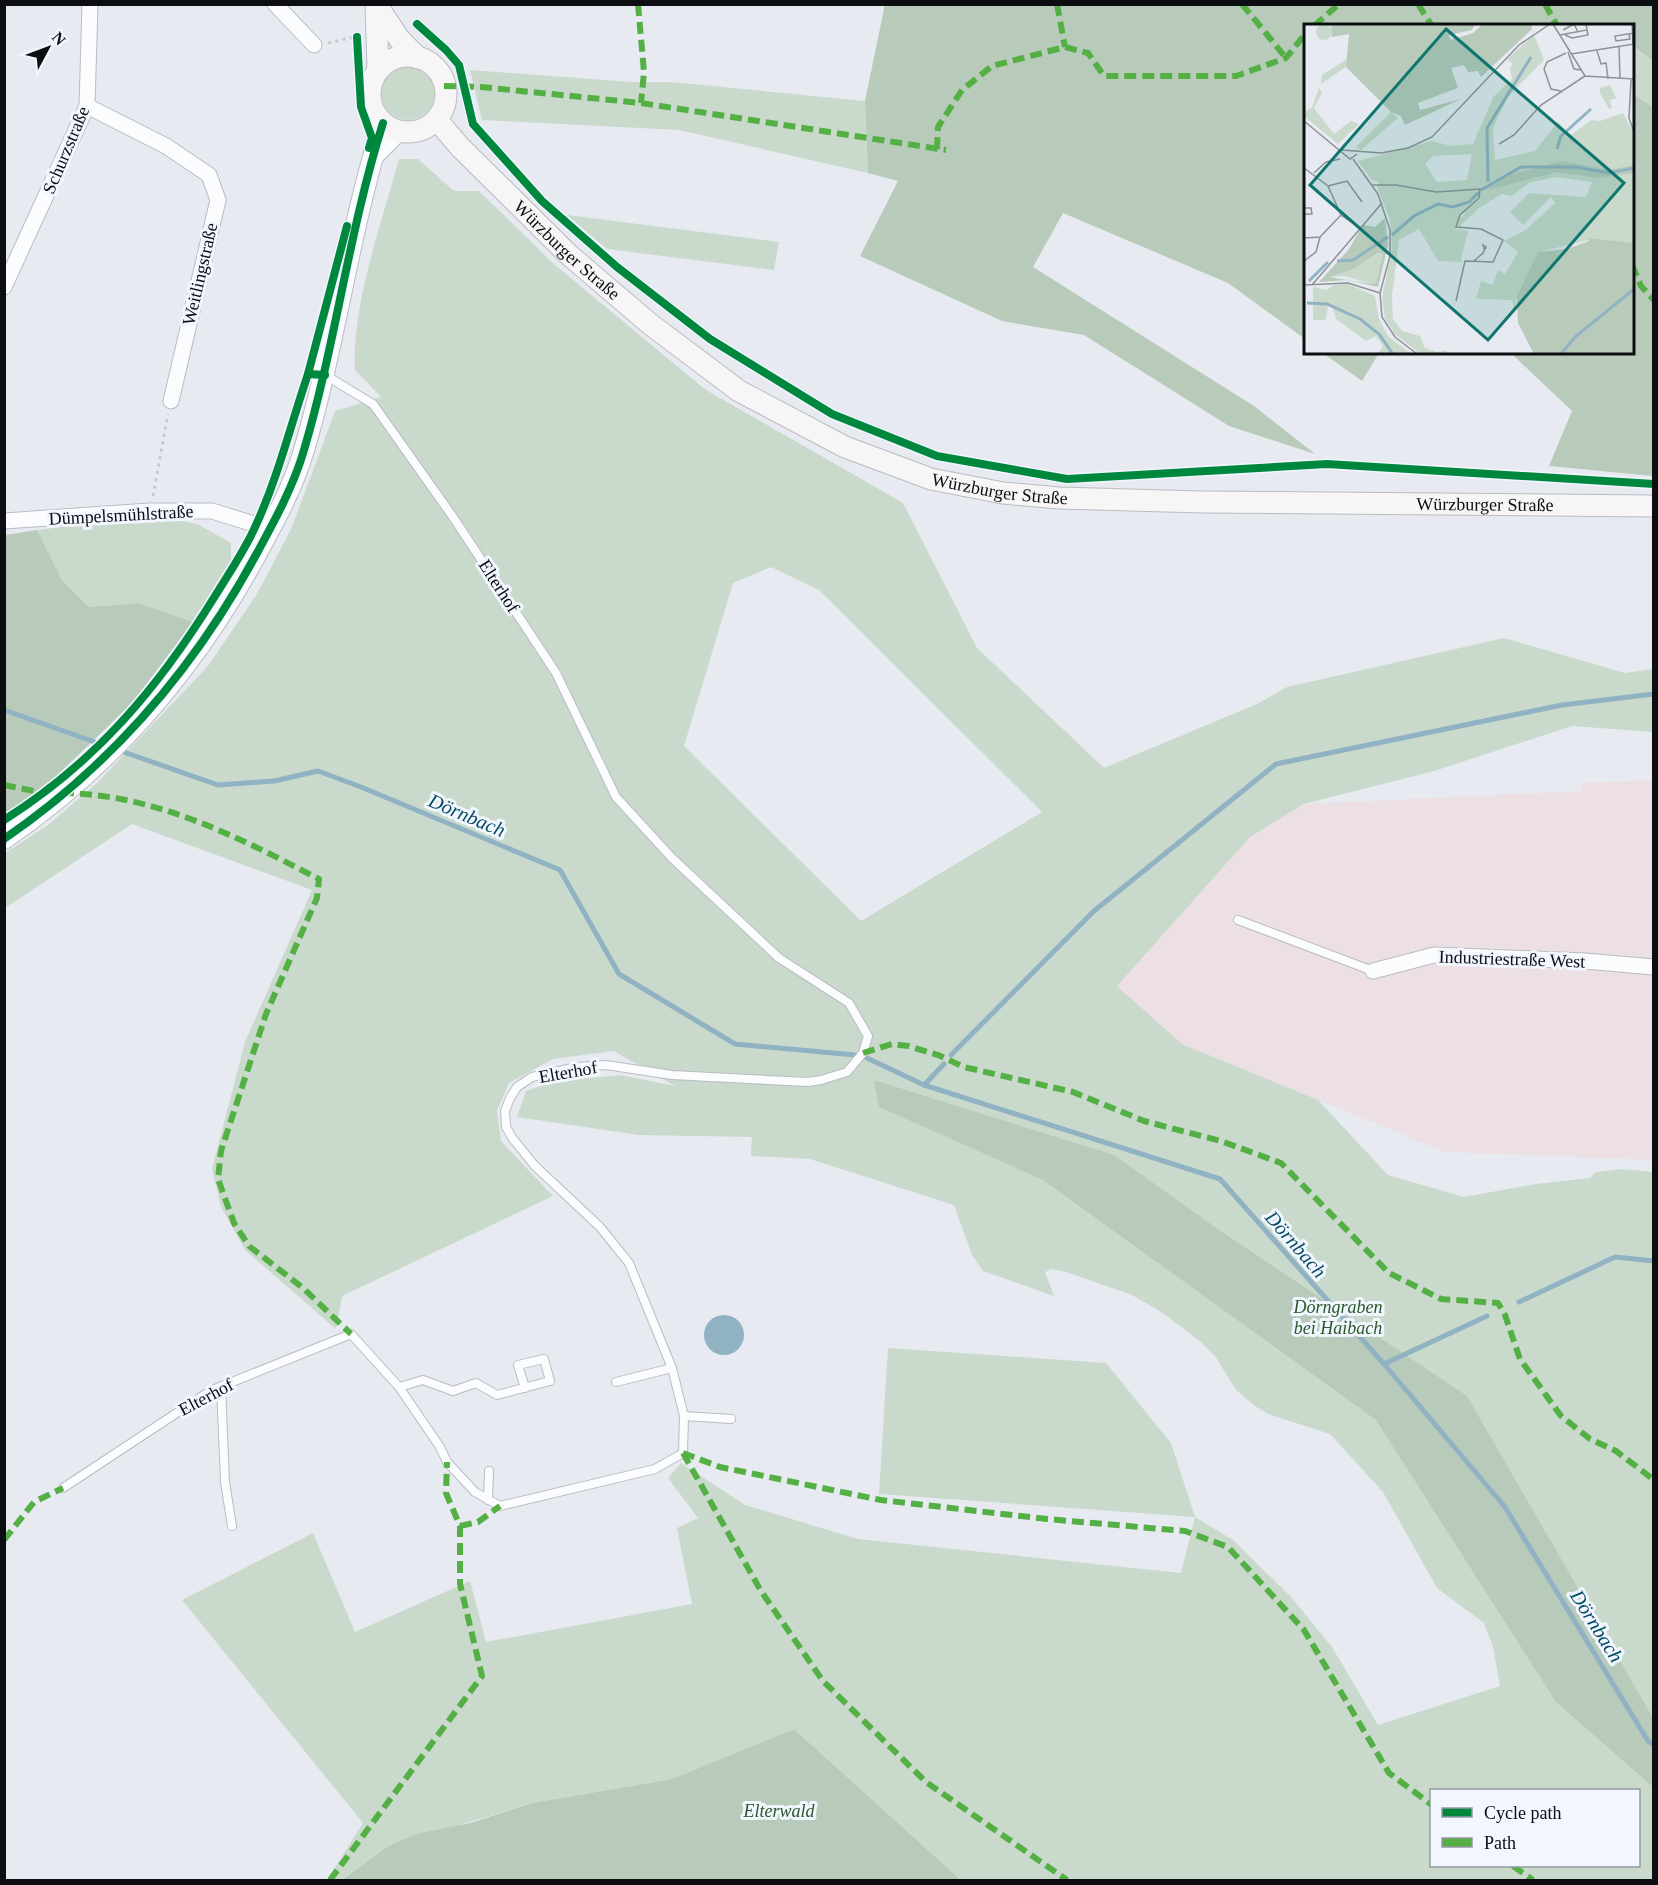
<svg xmlns="http://www.w3.org/2000/svg" width="1658" height="1885" viewBox="0 0 1658 1885" font-family="'Times New Roman',serif">
<rect width="100%" height="100%" fill="#e7eaf0"/>
<path fill="#ece0e4" d="M1653,780V1160L1445,1152L1182,1044L1116,986L1250,837L1304,804L1582,791V783Z"/>
<g fill="#c9dacc" fill-rule="evenodd">
<path d="M1632,46L1653,61V107L1633,94Z"/>
<circle cx="408" cy="93" r="27"/>
<path d="M470,70L632,82H671L865,101L868,173L679,130L482,120Z"/>
<path d="M399,159H418L454,191H479L555,265L706,390L903,503L977,648L1104,768L1257,704L1287,687L1504,638L1625,673L1653,669V732L1572,726L1434,771L1304,804L1250,837L1117,986L1182,1044L1318,1100L1388,1175L1464,1197L1536,1184L1590,1178L1596,1172L1621,1169L1653,1172V1880H961L794,1729L672,1779L532,1803L387,1847L342,1880H327L363,1823L182,1600L313,1533L355,1632L470,1581L486,1642L692,1604L677,1528L698,1518L668,1478L681,1463L745,1505L858,1539L1181,1573L1195,1517L879,1494L888,1348L1106,1363L1171,1443L1195,1517L1233,1540L1291,1597L1332,1647L1378,1725L1500,1686L1493,1647L1484,1623L1437,1588L1383,1492L1330,1434L1268,1414L1255,1406L1236,1390L1215,1356L1201,1342L1160,1311L1132,1295L1066,1272L1052,1269L1045,1272L1054,1296L983,1271L972,1255L954,1205L810,1159L751,1156L752,1137L639,1135L517,1117L526,1091L556,1081L620,1075L675,1086L614,1051L553,1059L509,1083L497,1111L501,1141L553,1196L342,1296L336,1329L245,1250L221,1207L212,1169L245,1042L312,890L132,824L5,908V853L48,825L97,783L208,666L257,594L292,527L335,411L381,397L355,370C351,308 382,221 399,159ZM771,567L819,590L1042,812L861,921L684,746L733,583ZM1432,1790H1638V1866H1432Z"/>
<path d="M567,215L779,242L774,270L607,249Z"/>
<path d="M154,516L197,524L231,543V562L193,622L139,603L89,607L62,580L37,530Z"/>
</g>
<g fill="#b8cbbb">
<path d="M885,4L1653,5V61L1633,46L1632,26H1306L1305,339L1228,283L1063,213L1033,267L1254,406L1315,454L1229,426L1084,335L1002,321L860,256L898,181L868,173L865,101Z"/>
<path d="M1633,94L1653,107V476L1549,466L1572,411L1514,356L1515,352H1632Z"/>
<path d="M1323,353H1379L1362,381Z"/>
<path d="M37,530L62,580L89,607L139,603L193,622L132,703L45,787L5,814V535Z"/>
<path d="M874,1080L1114,1155L1222,1232L1467,1396L1653,1718V1787L1556,1702L1376,1420L1043,1180L879,1107Z"/>
<path d="M794,1729L961,1880H342L387,1847L416,1834L470,1823L532,1803L672,1779Z"/>
</g>
<circle fill="#90b2c2" cx="724" cy="1335" r="20"/>
<g fill="none" stroke-linecap="round" stroke-linejoin="round">
<g stroke="#90b2c2" stroke-width="5">
<path d="M4,710L109,747"/>
<path d="M118,750L218,785L274,781L318,771L361,787L560,870L619,974L735,1044L855,1055"/>
<path d="M951,1055L1094,911L1276,764L1562,705L1654,694"/>
<path d="M867,1058L924,1085L1220,1179L1384,1364L1505,1507L1648,1741L1654,1745"/>
<path d="M924,1085L944,1064"/>
<path d="M1519,1302L1615,1257L1654,1261"/>
<path d="M1384,1364L1487,1316"/>
</g>
<defs>
<g id="service">
<path d="M1238,920L1373,971"/>
<path d="M616,1382L672,1368"/>
<path d="M221,1387L225,1482L232,1526"/>
<path d="M399,1387L423,1380L453,1391L476,1383L497,1395L550,1381L544,1359L518,1365L525,1388"/>
<path d="M684,1416L731,1419"/>
<path d="M63,1488L210,1391L351,1334L399,1387L440,1447L447,1462L475,1492L500,1506L655,1469L683,1453L684,1416L672,1368L629,1263L600,1227L535,1166L513,1139L506,1127L505,1111L510,1098L517,1087L532,1077L577,1067L606,1065L672,1075L808,1082L821,1080L847,1072L863,1053L868,1036L849,1003L779,958L672,858L616,797L556,673L453,517L373,404L325,375"/>
<path d="M488,1500L489,1471"/>
</g>
<g id="minor">
<path d="M275,4L314,45"/>
<path d="M87,106L166,146L209,175L218,200L171,401"/>
<path d="M4,287L87,106L90,4"/>
<path d="M4,521L150,511H212L270,529"/>
<path d="M1373,971L1434,955L1585,961L1654,967"/>
</g>
<g id="tertiary">
<path d="M375,154L398,131"/>
<path d="M4,839C112,765 195,668 257,553C275,520 294,485 304,450C336,342 349,230 383,123"/>
</g>
<g id="secondary">
<path d="M376,4L400,40L418,58"/>
<path d="M376,5L378,70"/>
<circle cx="408" cy="94" r="38"/>
<path id="s1" d="M437,120L460,147L568,254L650,324L739,391L845,447L931,479L1003,493L1059,498L1202,502L1654,506"/>
</g>
</defs>
<use href="#service" stroke="#b9bcc1" stroke-width="10"/>
<use href="#minor" stroke="#b9bcc1" stroke-width="17"/>
<use href="#tertiary" stroke="#b9bcc1" stroke-width="22"/>
<use href="#secondary" stroke="#b9bcc1" stroke-width="23"/>
<g stroke="#c8c8ca" stroke-width="3" stroke-dasharray="3 4.5" stroke-linecap="butt">
<path d="M328,43L359,36"/>
<path d="M153,496L168,414"/>
</g>
<use href="#service" stroke="#fbfcfd" stroke-width="8"/>
<use href="#minor" stroke="#fbfcfd" stroke-width="15"/>
<use href="#tertiary" stroke="#fbfcfd" stroke-width="20"/>
<use href="#secondary" stroke="#f7f5f6" stroke-width="21"/>
<g stroke="#54b044" stroke-width="6" stroke-dasharray="12 6" stroke-linecap="butt">
<path d="M638,4L644,72L641,103"/>
<path d="M1057,4L1065,47"/>
<path d="M1242,4L1286,58"/>
<path d="M1418,4L1432,26"/>
<path d="M1545,4L1557,26"/>
<path d="M1314,26L1339,4"/>
<path d="M444,86L481,87L641,103L946,150"/>
<path d="M937,149L938,127L962,90L992,66L1065,47L1088,53L1104,76H1236L1286,58L1306,33"/>
<path d="M1632,265L1641,286L1654,300"/>
<path d="M4,785L44,793"/>
<path d="M62,793C155,794 238,837 319,879L317,898L266,1014L221,1151L218,1179L234,1223L249,1246L303,1288L351,1334"/>
<path d="M863,1053L892,1044L908,1046L938,1055L964,1067L1073,1092L1144,1121L1221,1141L1281,1163L1389,1273L1441,1299L1498,1303L1505,1315L1520,1359L1561,1416L1590,1439L1616,1451L1654,1480"/>
<path d="M683,1453L720,1467L881,1500L1047,1519L1185,1531L1228,1547L1304,1630L1389,1773L1432,1805"/>
<path d="M683,1453L761,1591L823,1681L926,1782L1067,1880"/>
<path d="M460,1526L478,1522L500,1506"/>
<path d="M4,1540L34,1502L63,1488"/>
<path d="M1513,1866L1533,1880"/>
<path d="M330,1880L482,1676L460,1584V1526L446,1493L447,1462"/>
</g>
<defs>
<g id="cycleway">
<path d="M417,24L446,50L459,65L473,124L542,201L617,267L710,339L832,414L937,456L1067,479L1327,464L1654,484"/>
<path d="M357,37L361,107L372,138L369,148"/>
<path d="M308,374L347,226"/>
<path d="M4,820C96,762 159,687 215,596C229,573 245,550 256,525C278,477 291,424 308,374L325,375"/>
<path d="M4,839C112,765 195,668 257,553C275,520 294,485 304,450C336,342 349,230 383,123"/>
</g>
</defs>
<use href="#cycleway" stroke="#f1f6ff" stroke-width="11"/>
<use href="#cycleway" stroke="#00873e" stroke-width="8"/>
</g>
<g text-anchor="middle" stroke-width="6" stroke-linejoin="round" paint-order="stroke">
<g font-size="18" fill="#0c0e11" stroke="#f1f6ff">
<text transform="translate(66 150) rotate(-67)" y="6">Schurzstraße</text>
<text dy="6" stroke="none"><textPath href="#s1" startOffset="184">Würzburger Straße</textPath></text>
<text transform="translate(200 274) rotate(-77)" y="6">Weitlingstraße</text>
<text dy="6" stroke="none"><textPath href="#s1" startOffset="688">Würzburger Straße</textPath></text>
<text dy="6" stroke="none"><textPath href="#s1" startOffset="1174">Würzburger Straße</textPath></text>
<text transform="translate(121 515) rotate(-3)" y="6">Dümpelsmühlstraße</text>
<text transform="translate(499 586) rotate(57)" y="6">Elterhof</text>
<text transform="translate(1512 959) rotate(2)" y="6">Industriestraße West</text>
<text transform="translate(568 1072) rotate(-10)" y="6">Elterhof</text>
<text transform="translate(206 1397) rotate(-28)" y="6">Elterhof</text>
</g>
<g font-size="18" font-style="italic" fill="#2b5829" stroke="#f1f6ff">
<text x="1338" y="1313">Dörngraben<tspan x="1338" dy="21">bei Haibach</tspan></text>
<text x="779" y="1817">Elterwald</text>
</g>
<g font-size="20" font-style="italic" fill="#064b62" stroke="#f1f6ff">
<text transform="translate(467 815) rotate(23)" y="7">Dörnbach</text>
<text transform="translate(1296 1244) rotate(49)" y="7">Dörnbach</text>
<text transform="translate(1597 1626) rotate(58)" y="7">Dörnbach</text>
</g>
</g>
<g transform="translate(1304 24)">
<rect width="330" height="330" fill="#e7eaf0"/>
<path d="M12 8a8 8 0 1 1 16 0a8 8 0 1 1-16 0ZM230,11L240,36L204,73L189,104L191,136L231,127L254,98L267,111L287,96L296,97L319,89L330,110V219L285,216L235,228L212,276L211,287L208,276L172,275L177,257L189,261L194,246L201,250L214,228L200,217L222,206L251,179L247,173L219,201L206,188L225,169L282,173L288,158L251,153L225,159L208,172L198,170L175,184L154,204V197L162,188L156,189L152,205L164,207L157,235L159,238L134,237L115,205L95,216L88,272L89,295L98,307L116,312L121,324L133,328L142,326L143,330H116L91,310L81,294L78,274L88,224L86,196L73,163L75,158L68,156L54,137L128,117L147,122L169,120L190,72L208,56L206,44L209,40L203,35ZM168,130L163,156L133,158L121,140L129,132ZM43,35L42,43L17,60L18,51ZM306,61L312,74L306,76L308,84L305,85L296,69V64ZM15,64L18,69L10,84L30,110L47,97L55,100L34,120L0,92V88L8,84ZM87,88L94,94L57,126L52,123ZM75,229L79,230L72,258L68,260L40,252L24,253L50,245ZM44,260L71,272L75,295L84,312L107,330H73L79,322L72,312L62,317L32,295L28,281H24L22,296H9V263L22,266L30,261Z" fill="#c9dacc" fill-rule="evenodd"/>
<path d="M27,0H171L168,6L145,11L146,16L169,9L179,0H227L228,5L177,53L174,47L164,48L160,41L147,44L154,64L114,79L116,86L157,75L101,101L97,92L87,88L42,43L45,10L28,13ZM258,137L305,146L330,141V149L294,154L253,148L180,167L206,151ZM81,194L84,221L74,263L43,256L15,258L45,225L59,201L71,203ZM74,229L79,230L72,258L68,260L25,253L50,245ZM283,214L330,219V330H230L214,299L213,272L234,228L263,225L285,217Z" fill="#b8cbbb" fill-rule="evenodd"/>
<path fill="none" stroke="#90b2c2" stroke-width="3" d="M253,125L257,112L287,85M184,158L183,104L227,33M177,166L217,143H272L305,149L330,144M88,211L110,192L134,180L149,183L165,178L175,168M33,237L49,236L84,213M5,257L24,238M3,279L23,280L56,295L75,310L89,330M257,330L271,313L330,265"/>
<path fill="none" stroke="#8f9297" stroke-width="1.5" d="M249,0L281,52L330,55M328,0L329,20M259,6L270,0L274,8M325,10L326,15L312,17L311,12L330,9M256,11L283,6L282,0M261,11L268,14L284,11L283,6M315,22L316,55M293,27L297,40L302,39L304,55M264,28L270,45L277,46M267,30L330,20M327,56L325,94L330,108M257,67L247,65L240,45L243,38L262,29M0,97L46,135L53,130M195,120L210,111L237,81L281,52M38,126L77,129L104,124L128,113L215,21L246,0M49,135L74,170L86,206V232L76,269L78,293L91,313L113,330M0,144L24,162L37,191L56,204M10,149L22,138L36,135M68,161H92L132,168L176,165L175,174L156,191L152,203L177,205L199,216L189,238L161,237L152,277M24,162L43,157L58,178M0,184H7L8,190H0M0,214L16,213L37,191M0,237L12,228L16,213M170,237L179,229L182,223L179,221L180,225M0,261L44,259L76,269M8,261L78,179"/>
<path fill="#0f766e" fill-opacity="0.15" stroke="#0f766e" stroke-width="3" d="M142,5L320,159L184,316L6,161Z"/>
<rect width="330" height="330" fill="none" stroke="#0c0e11" stroke-width="3"/>
</g>
<rect width="1658" height="1885" fill="none" stroke="#0c0e11" stroke-width="12"/>
<rect x="1430" y="1789" width="210" height="78" fill="#f1f6ff" stroke="#9599a0" stroke-width="1.5"/>
<rect x="1442" y="1808" width="30" height="9" fill="#00873e" stroke="#9599a0" stroke-width="1.5"/>
<text x="1484" y="1819" font-size="18" fill="#0c0e11">Cycle path</text>
<rect x="1442" y="1838" width="30" height="9" fill="#54b044" stroke="#9599a0" stroke-width="1.5"/>
<text x="1484" y="1849" font-size="18" fill="#0c0e11">Path</text>
<g transform="translate(48 48) rotate(49)" stroke="#f1f6ff" stroke-width="4.5" paint-order="stroke">
<path d="M0-4.5L10 22L0 15L-10 22Z" fill="#0c0e11"/>
<text y="-9" font-size="16" font-weight="bold" text-anchor="middle" fill="#0c0e11">N</text>
</g>
</svg>
